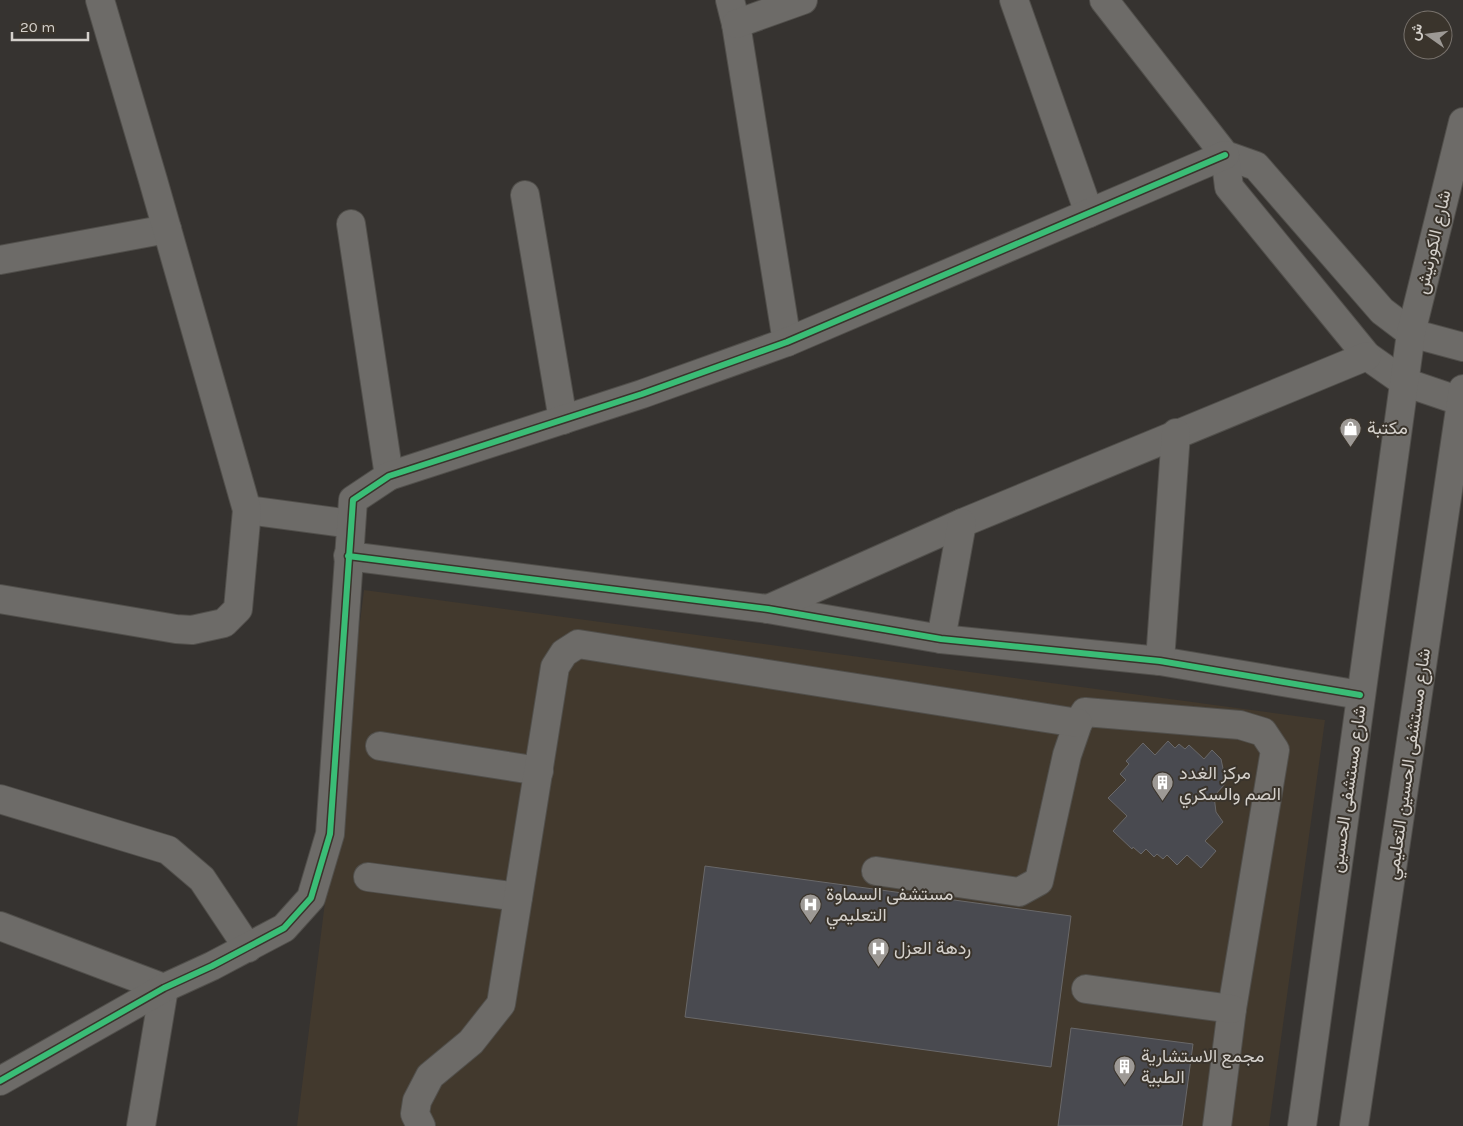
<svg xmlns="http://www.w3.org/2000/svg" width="1463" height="1126" viewBox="0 0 1463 1126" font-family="Karla,Vazirmatn,sans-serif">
<rect width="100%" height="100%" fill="#363330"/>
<path fill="#42392d" d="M364,590L1325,720L1269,1126H297Z"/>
<g fill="#494a50" stroke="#696869">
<path d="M1168,741L1175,748L1179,744L1185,749L1189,745L1204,759L1212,750L1221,759L1226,783L1214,796L1216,812L1223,822L1205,841L1216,851L1201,868L1187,855L1177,865L1167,855L1163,859L1157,854L1154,857L1146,849L1141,854L1133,847L1132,849L1113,831L1127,816L1108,798L1126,780L1120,774L1129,764L1126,761L1143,743L1155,755Z"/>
<path d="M705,866L1071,916L1051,1067L685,1017Z"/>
<path d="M1071,1028L1193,1044L1182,1126H1058Z"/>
</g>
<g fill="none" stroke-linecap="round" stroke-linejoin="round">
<defs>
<g id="minor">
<path d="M730,0L736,24L787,342"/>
<path d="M1014,0L1089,213"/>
<path d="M1104,0L1225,155L1256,166L1382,311L1411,333L1463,347"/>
<path d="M736,24L803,0"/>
<path d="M1225,155L1229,187L1367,356L1404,382L1463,402"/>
<path d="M525,195L563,420"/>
<path d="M351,224L389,476"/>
<path d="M0,260L167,229"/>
<path d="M247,510L351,524"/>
<path d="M348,556L768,609L941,639L1160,661L1360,695"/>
<path d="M0,599L176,629L192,630L224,623L238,609L247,510L153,180L100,0"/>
<path d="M768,609L962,523L1367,356"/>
<path d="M941,639L962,523"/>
<path d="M1160,661L1176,433"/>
<path d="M380,746L539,771"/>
<path d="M0,799L168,850L202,879L248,948"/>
<path d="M876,871L1019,892L1039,881L1067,755L1078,723L1085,712L1240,725L1263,732L1275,750L1232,1009L1217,1126"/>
<path d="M368,877L518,897"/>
<path d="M0,926L164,988L141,1126"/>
<path d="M1086,989L1232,1009"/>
<path d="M0,1081L164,988L212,966L284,928L311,898L330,834L353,500L389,476L642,394L787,342L1225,155"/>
<path d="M421,1126L415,1114L417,1101L430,1076L471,1042L501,1004L555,667L564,653L578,644L1078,723"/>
<path d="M1302,1126L1411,333L1463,122"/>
<path d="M1354,1126L1463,389"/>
</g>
</defs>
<use href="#minor" stroke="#514f4b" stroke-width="30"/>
<use href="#minor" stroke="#6d6b68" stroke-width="28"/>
<defs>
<g id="cycleway">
<path d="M348,556L768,609L941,639L1160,661L1360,695"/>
<path d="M0,1081L164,988L212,966L284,928L311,898L330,834L353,500L389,476L642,394L787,342L1225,155"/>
</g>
</defs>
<use href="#cycleway" stroke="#3a342c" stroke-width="9"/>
<use href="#cycleway" stroke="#3abd76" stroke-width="6"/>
</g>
<defs>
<symbol id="shop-pin" viewBox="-11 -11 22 30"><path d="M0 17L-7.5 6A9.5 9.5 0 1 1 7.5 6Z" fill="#9d9995" stroke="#3a342c"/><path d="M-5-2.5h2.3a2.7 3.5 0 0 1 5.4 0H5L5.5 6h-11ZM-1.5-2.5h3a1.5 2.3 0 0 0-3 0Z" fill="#fff"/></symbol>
<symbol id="building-pin" viewBox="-11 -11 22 30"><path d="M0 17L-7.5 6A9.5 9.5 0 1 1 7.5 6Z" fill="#9d9995" stroke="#3a342c"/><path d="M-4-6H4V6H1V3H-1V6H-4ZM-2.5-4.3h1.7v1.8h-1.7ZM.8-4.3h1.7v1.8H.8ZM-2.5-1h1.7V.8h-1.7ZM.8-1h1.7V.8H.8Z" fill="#fff"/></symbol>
<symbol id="hospital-pin" viewBox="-11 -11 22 30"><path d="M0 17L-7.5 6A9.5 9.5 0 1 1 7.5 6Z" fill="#9d9995" stroke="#3a342c"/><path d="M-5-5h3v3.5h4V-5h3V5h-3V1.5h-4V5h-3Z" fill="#fff"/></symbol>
</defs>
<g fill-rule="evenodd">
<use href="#shop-pin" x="1338" y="416" width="25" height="34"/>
<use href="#building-pin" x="1150" y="770" width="25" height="34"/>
<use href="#hospital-pin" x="798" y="892" width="25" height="34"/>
<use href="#hospital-pin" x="866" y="936" width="25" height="34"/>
<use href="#building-pin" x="1112" y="1054" width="25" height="34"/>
</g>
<g text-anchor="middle" stroke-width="4" stroke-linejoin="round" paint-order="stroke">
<g font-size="18" fill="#d4d0cb" stroke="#3a342c">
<text transform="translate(1433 242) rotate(-77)" y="6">شارع الكورنيش</text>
<text transform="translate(1408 764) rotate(-82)" y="6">شارع مستشفى الحسين التعليمي</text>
<text transform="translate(1348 789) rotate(-82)" y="6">شارع مستشفى الحسين</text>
</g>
<g font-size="18" fill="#d4d0cb" stroke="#3a342c" text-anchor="start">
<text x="1367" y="434">مكتبة</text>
<text x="1179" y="779">مركز الغدد<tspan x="1179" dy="21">الصم والسكري</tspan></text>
<text x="826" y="900">مستشفى السماوة<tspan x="826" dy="21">التعليمي</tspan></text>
<text x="894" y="954">ردهة العزل</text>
<text x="1141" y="1062">مجمع الاستشارية<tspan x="1141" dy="21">الطبية</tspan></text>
</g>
</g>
<g transform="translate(1428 35) rotate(284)"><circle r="24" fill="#3a342c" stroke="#78726c"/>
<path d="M0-4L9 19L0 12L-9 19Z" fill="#9d9995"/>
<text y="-8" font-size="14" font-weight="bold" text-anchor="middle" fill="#d4d0cb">ش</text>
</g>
<path d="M12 32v8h76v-8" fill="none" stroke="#d4d0cb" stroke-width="2.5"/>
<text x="20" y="32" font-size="15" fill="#d4d0cb" stroke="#3a342c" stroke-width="4" paint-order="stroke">20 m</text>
</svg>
